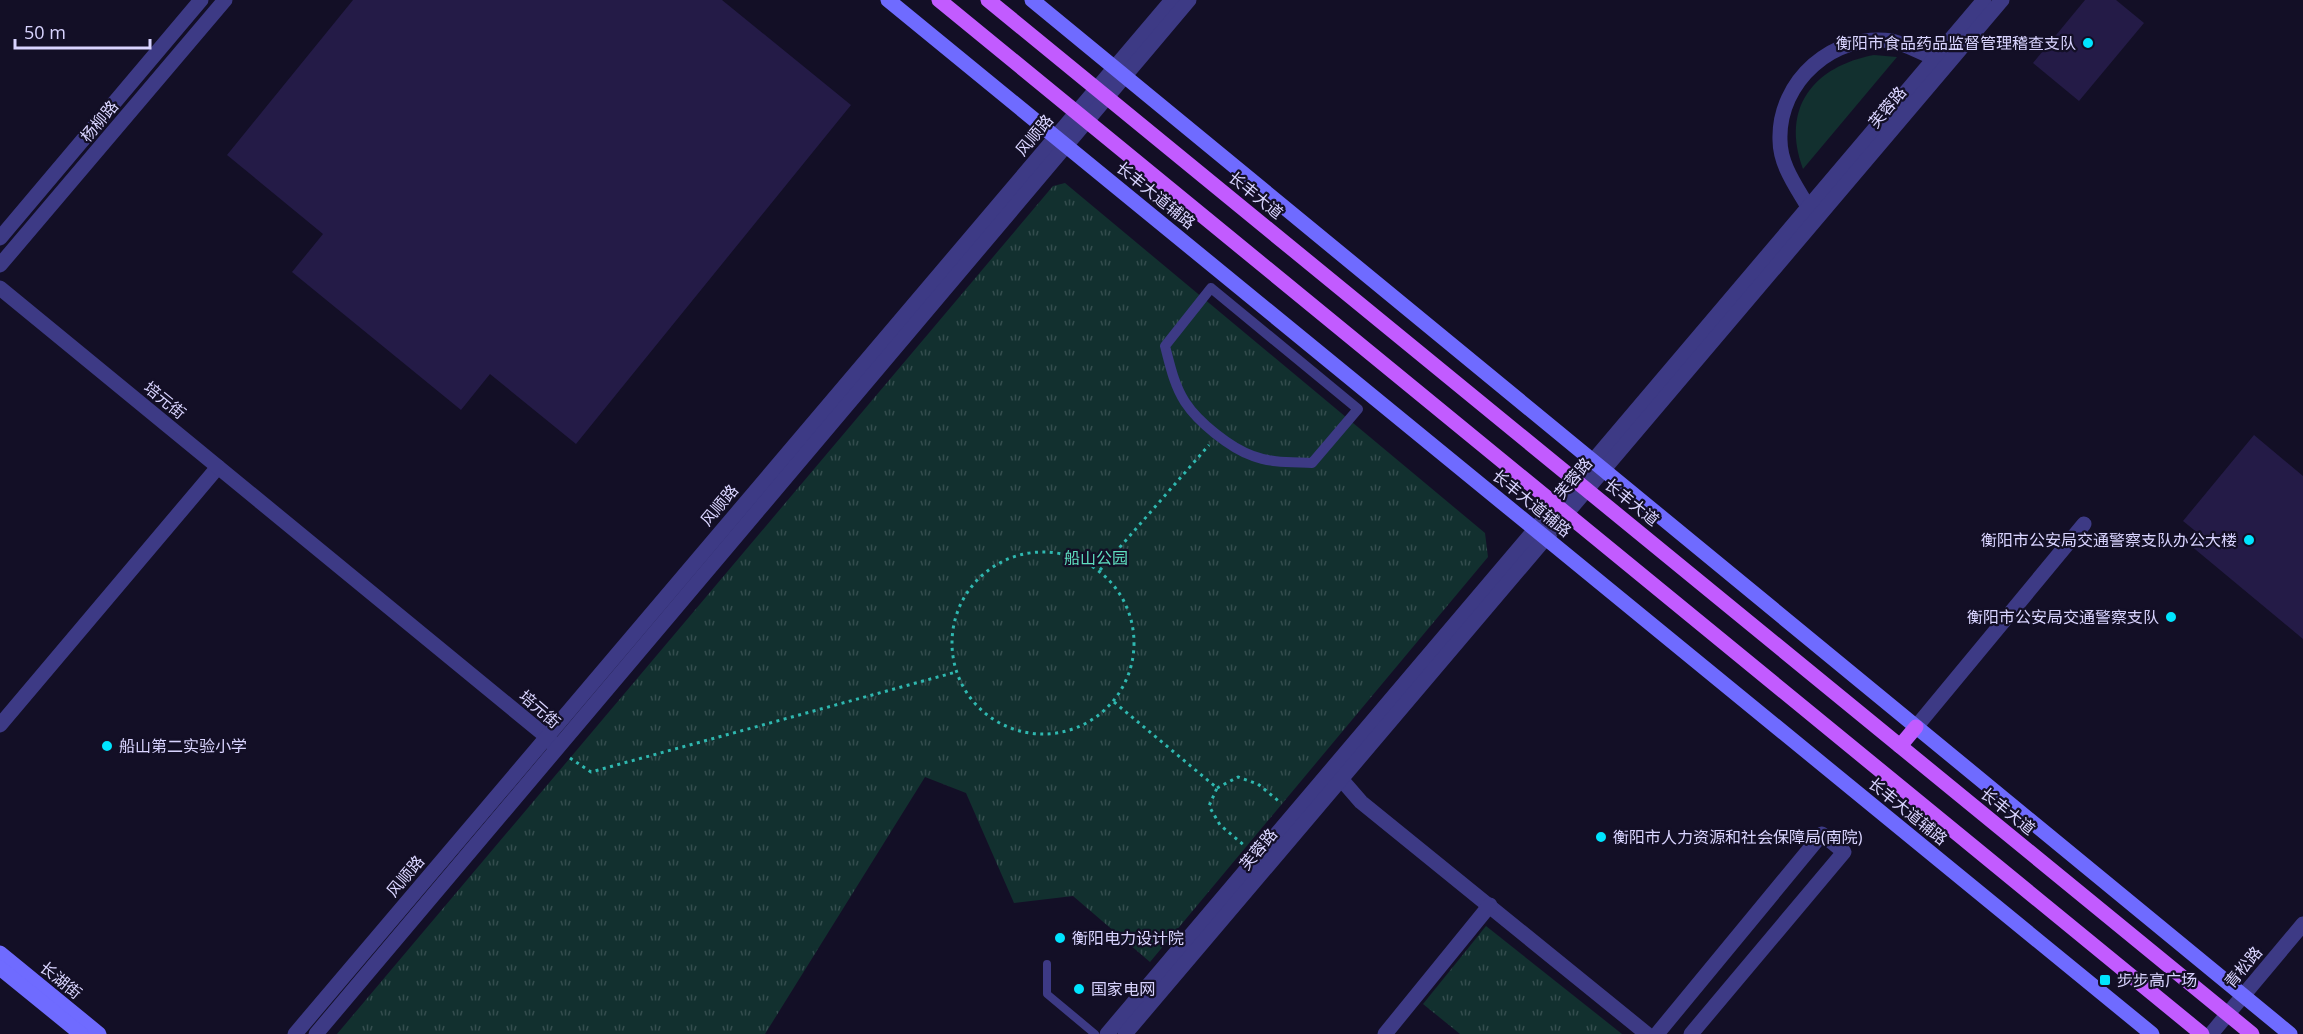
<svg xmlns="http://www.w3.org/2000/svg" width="2303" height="1034" viewBox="0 0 2303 1034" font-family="'Open Sans','Noto Sans SC',sans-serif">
<defs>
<pattern id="park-tufts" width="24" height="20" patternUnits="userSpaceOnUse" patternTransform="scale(1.5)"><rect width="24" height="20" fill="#12302f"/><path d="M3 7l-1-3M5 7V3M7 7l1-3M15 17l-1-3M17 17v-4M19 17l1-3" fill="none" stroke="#344d4e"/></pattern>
</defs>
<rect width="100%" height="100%" fill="#130f26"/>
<path fill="#12302f" d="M1874,55L1897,57L1803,169C1780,108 1814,66 1874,55Z"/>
<g fill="url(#park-tufts)">
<path d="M1065,183L1485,533L1488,557L1150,962L1073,896L1014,903L966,793L925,777L765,1034H337L1053,186Z"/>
<path d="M1486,926L1622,1034H1460L1423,1004Z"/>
</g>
<g fill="#241b47">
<path d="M353,0H722L851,105L576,444L490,374L461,410L292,272L323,234L227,155Z"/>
<path d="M2085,0H2116L2144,23L2079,101L2033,63Z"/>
<path d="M2254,435L2303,476V639L2190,545L2199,534L2183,521Z"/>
</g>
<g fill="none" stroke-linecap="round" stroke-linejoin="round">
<g stroke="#2fb8b0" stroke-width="3" stroke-dasharray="3 4.5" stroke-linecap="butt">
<circle cx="1043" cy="643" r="91"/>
<path d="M1100,570L1209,445"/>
<path d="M1114,702L1217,788L1209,806L1220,825L1245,846"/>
<path d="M570,758L591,772L956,672"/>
<path d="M1217,788L1238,777L1258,784L1281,803"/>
</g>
<path stroke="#3d3a85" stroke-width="8" d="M1047,964V994L1095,1034"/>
<path stroke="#3d3a85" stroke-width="10" d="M1211,288L1358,409L1312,463C1293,462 1271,463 1253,456C1230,448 1198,422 1185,402C1174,385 1170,365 1165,346Z"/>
<g stroke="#3d3a85" stroke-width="15">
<path d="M1808,207C1796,186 1780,165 1780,140C1778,81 1834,32 1892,41C1906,44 1921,53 1935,58"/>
<path d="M0,725L218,467"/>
<path d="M1916,727L2084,524"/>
<path d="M1341,779L1361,802L1647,1034"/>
<path d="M1385,1034L1490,905"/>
<path d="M1657,1034L1822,834L1844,852L1691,1034"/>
</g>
<g stroke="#3d3a85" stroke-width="15">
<path d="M0,238L201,0"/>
<path d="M0,265L225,0"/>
<path d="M0,288L547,737L553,744"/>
<path d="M295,1034L1172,0"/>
<path d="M316,1034L1189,0"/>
<path d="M1107,1034L1984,0"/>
<path d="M1125,1034L2002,0"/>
<path d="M2211,1034L2303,924"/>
</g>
<g stroke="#6f6bff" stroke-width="15">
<path d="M888,0L2152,1034"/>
<path d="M1032,0L2290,1034"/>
<path d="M0,953L99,1034"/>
<path d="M0,968L81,1034"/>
</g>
<g stroke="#c25bff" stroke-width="15">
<path d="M939,0L2202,1034"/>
<path d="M988,0L2252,1034"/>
<path d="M1900,746L1916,727"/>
</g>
</g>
<g fill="#00e5ff" stroke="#130f26" stroke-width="2">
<circle cx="2088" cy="43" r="6"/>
<circle cx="2249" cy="540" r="6"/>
<circle cx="2171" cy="617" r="6"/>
<circle cx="107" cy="746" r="6"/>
<circle cx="1601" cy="837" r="6"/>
<circle cx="1060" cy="938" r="6"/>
<rect x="2099" y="974" width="12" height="12" rx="3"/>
<circle cx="1079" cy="989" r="6"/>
</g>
<g text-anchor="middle" stroke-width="4.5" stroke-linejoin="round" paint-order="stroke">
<g font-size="16" fill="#d9d4ff" stroke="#130f26" text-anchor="start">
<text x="2076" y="49" text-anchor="end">衡阳市食品药品监督管理稽查支队</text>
<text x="2237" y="546" text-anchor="end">衡阳市公安局交通警察支队办公大楼</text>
<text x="2159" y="623" text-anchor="end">衡阳市公安局交通警察支队</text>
<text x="119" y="752">船山第二实验小学</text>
<text x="1613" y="843">衡阳市人力资源和社会保障局(南院)</text>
<text x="1072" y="944">衡阳电力设计院</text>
<text x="2117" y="986">步步高广场</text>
<text x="1091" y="995">国家电网</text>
</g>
<g font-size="16" fill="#d9d4ff" stroke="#130f26">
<text transform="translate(1887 107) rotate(-50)" y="6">芙蓉路</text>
<text transform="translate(99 121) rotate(-50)" y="6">杨柳路</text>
<text transform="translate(1034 135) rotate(-50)" y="6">风顺路</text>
<text transform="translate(1156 195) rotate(39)" y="6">长丰大道辅路</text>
<text transform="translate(1256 195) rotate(39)" y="6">长丰大道</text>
<text transform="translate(165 400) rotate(39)" y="6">培元街</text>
<text transform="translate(1573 478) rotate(-50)" y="6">芙蓉路</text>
<text transform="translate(1632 502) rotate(39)" y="6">长丰大道</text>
<text transform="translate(1532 503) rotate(39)" y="6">长丰大道辅路</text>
<text transform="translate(719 505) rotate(-50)" y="6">风顺路</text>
<text transform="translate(540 709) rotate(41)" y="6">培元街</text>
<text transform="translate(1908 811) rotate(39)" y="6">长丰大道辅路</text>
<text transform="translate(2008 811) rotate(39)" y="6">长丰大道</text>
<text transform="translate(1258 849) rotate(-50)" y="6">芙蓉路</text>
<text transform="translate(405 876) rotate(-50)" y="6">风顺路</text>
<text transform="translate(2243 967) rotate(-50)" y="6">青松路</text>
<text transform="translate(61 980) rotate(39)" y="6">长湖街</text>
</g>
<g font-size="16" fill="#5fe0c0" stroke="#130f26">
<text x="1096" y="564">船山公园</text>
</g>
</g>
<path d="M15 39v9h135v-9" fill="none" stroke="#d9d4ff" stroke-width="3"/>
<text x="24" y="39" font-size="18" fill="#d9d4ff" stroke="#130f26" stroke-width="4.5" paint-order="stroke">50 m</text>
</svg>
